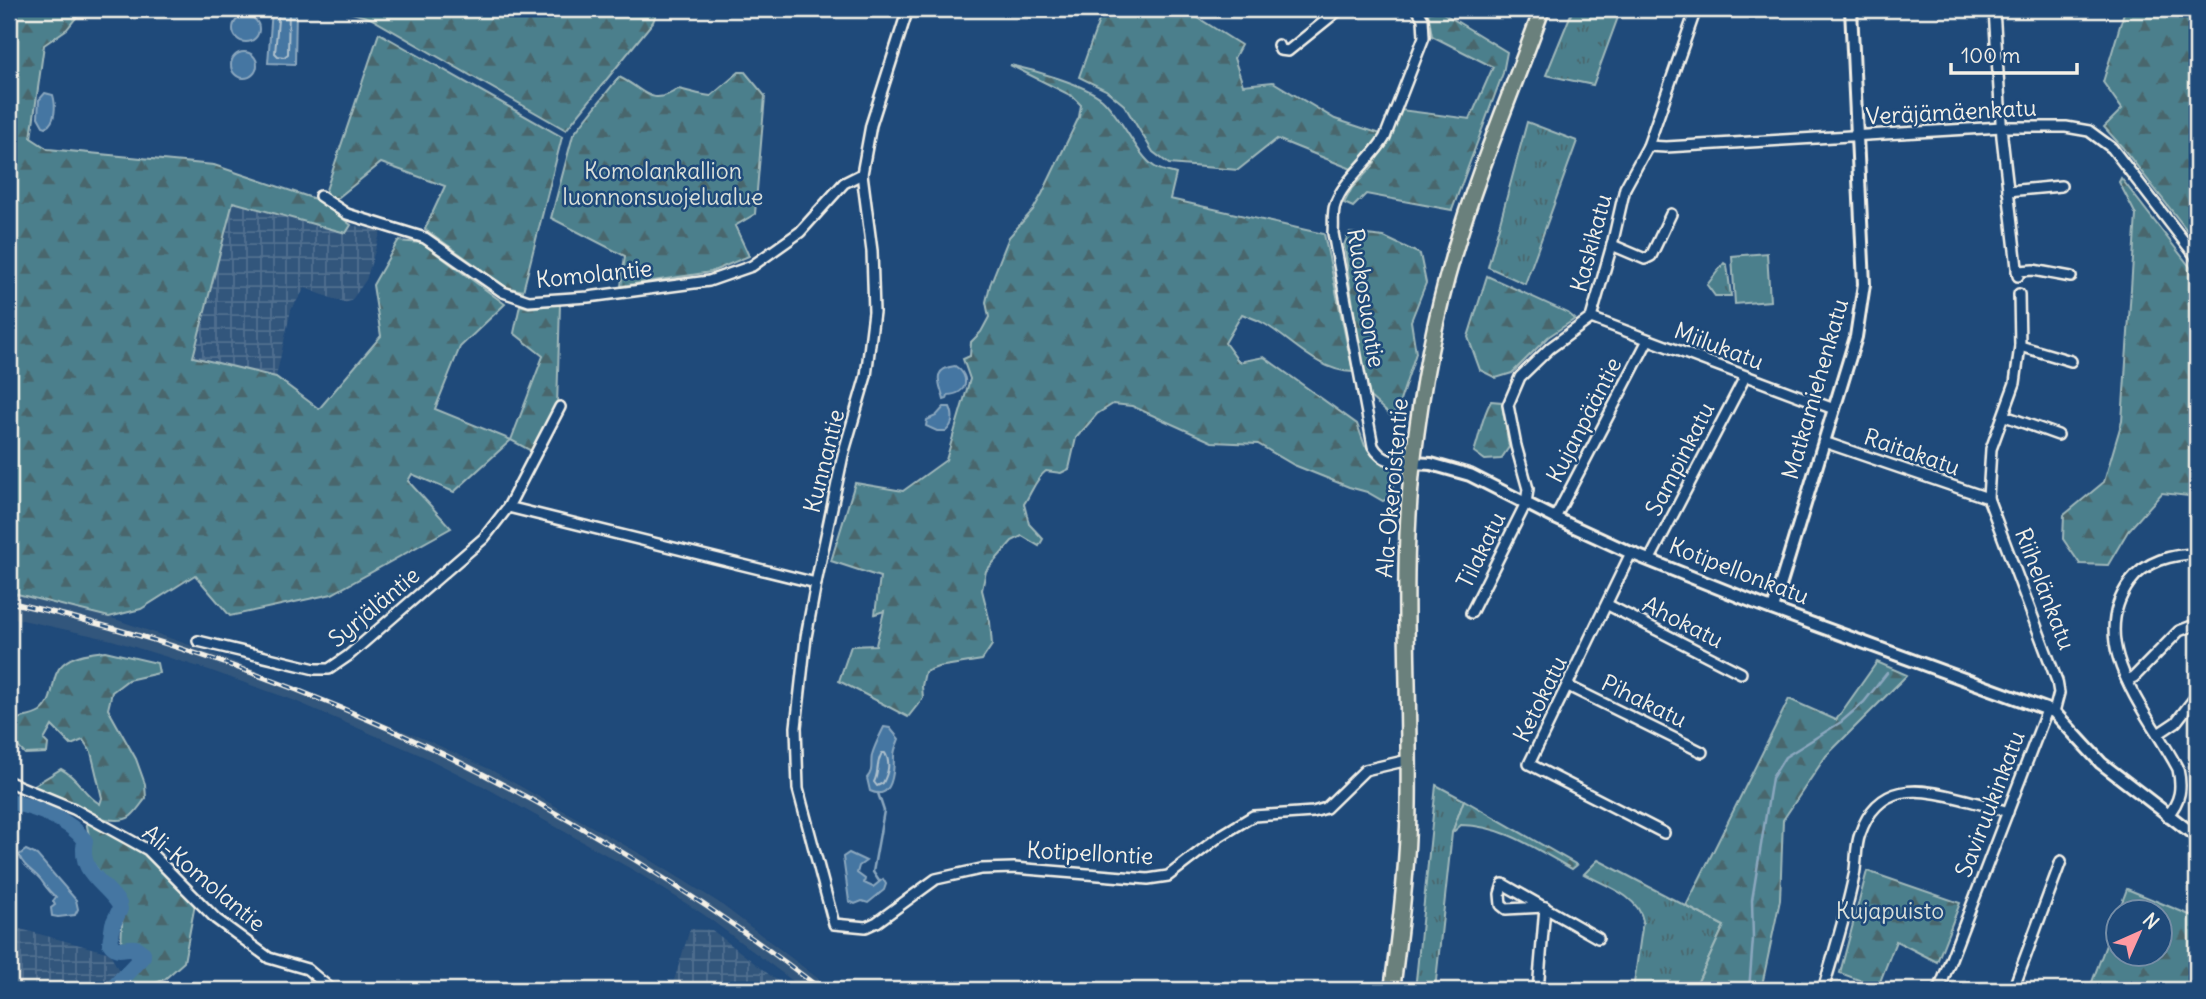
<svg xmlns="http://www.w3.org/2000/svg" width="2206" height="999" viewBox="0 0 2206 999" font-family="Delius,sans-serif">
<defs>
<pattern id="industrial-grid" width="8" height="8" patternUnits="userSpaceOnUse" patternTransform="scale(1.75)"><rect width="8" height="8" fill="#33567c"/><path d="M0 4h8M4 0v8" fill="none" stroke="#516f8f"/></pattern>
<pattern id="grass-tufts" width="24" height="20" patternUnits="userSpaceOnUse" patternTransform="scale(1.75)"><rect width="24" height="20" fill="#4b7f8c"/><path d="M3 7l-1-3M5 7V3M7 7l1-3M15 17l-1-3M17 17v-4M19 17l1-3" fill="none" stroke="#4a666c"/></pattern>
<pattern id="forest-firs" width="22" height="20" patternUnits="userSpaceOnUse" patternTransform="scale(1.75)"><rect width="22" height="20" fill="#4b7f8c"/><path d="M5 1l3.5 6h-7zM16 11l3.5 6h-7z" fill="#4a666c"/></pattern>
</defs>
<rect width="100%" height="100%" fill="#1f4a7a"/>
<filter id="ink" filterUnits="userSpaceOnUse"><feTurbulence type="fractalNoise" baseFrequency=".0143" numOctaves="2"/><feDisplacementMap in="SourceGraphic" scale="14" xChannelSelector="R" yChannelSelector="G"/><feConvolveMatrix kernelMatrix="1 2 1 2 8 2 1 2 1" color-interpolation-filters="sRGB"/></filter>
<g filter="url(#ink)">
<path fill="#33567c" d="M9,592L109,617L215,654L431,742L491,770L644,856L718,902L833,990H805L703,914L635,871L483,786L425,757L293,700L209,670L112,640L9,617Z"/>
<g fill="url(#industrial-grid)">
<path d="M233,201L346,233L351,225L381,231L366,280L351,301L344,303L305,288L291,310L276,377L193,357Z"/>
<path d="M9,926L110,953L119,971L107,990H9Z"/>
<path d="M690,929L712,930L789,990H671Z"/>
</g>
<g fill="url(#grass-tufts)" stroke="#a0b8ba" stroke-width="2">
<path d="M1573,9H1621L1593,85L1546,75Z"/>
<path d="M1527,122L1577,141L1525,284L1488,267Z"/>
<path d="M1724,263L1727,265L1731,296H1715L1707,285Z"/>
<path d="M1436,785L1464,800L1452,833L1435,990H1415Z"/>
<path d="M1598,860L1724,926L1694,990H1633L1643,921C1639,896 1604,885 1584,874Z"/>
</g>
<g fill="url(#forest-firs)" stroke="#a0b8ba" stroke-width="2" fill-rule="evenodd">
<path d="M9,9H83L67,29L44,45L31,138L48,149L214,165L318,200L351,225L346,233L233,202L193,357L276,377L319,409L381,336L373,285L398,241L422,243L505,304L460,347L435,409L511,440L543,356L514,333L520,305L529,308L560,304L557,407L533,452L511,440L454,492L412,474L408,481L451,528L332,594L230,616L195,575L141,609L109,617L9,592Z"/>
<path d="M338,9H583L588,13H601L607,9H658L653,22L566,130L370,18Z"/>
<path d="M1103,9H1196L1192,14L1241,45L1234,58L1243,85L1273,82L1335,119L1381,134L1373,148L1354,170L1277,139L1238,170L1169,164L1153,152L1124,105L1106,90L1079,77Z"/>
<path d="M2125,9H2197V243L2122,147L2104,127L2122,109L2103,82Z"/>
<path d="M1438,10L1507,52L1503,73L1452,210L1366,194L1353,207L1344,203L1352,188L1373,166L1401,110L1470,119L1493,67L1432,36L1428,13Z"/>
<path d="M379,33L562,137L523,291L506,287L425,229L445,186L381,163L334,201L325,193Z"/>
<path d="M1010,65C1033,70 1084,84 1102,99C1121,116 1138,157 1155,167C1161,171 1170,172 1176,174L1170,199L1324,234L1353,372C1318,372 1290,338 1263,323C1256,319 1249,317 1242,314L1225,343L1239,362L1264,357L1357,424L1365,446L1396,471L1391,496L1383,501L1367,492L1349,487L1294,465L1258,444L1212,442L1132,406L1113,404L1097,414L1076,438L1069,469L1061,473L1046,471C1036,478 1031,494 1024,504L1029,524L1043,539L1039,546L1022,536L1012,541L986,571L982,590L990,622L992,645L982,660L938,667L925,672L922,686L923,698L908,717L839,681L851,646L876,645L884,611L875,614L880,577L831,561L855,483L903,491L946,460L970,379L963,359L970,356L971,342L981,332L989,317L986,302L990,285L1009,237L1033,210L1042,194L1079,117L1081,105L1072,96Z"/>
<path d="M739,72H745L765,96L755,214L735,226L749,256L711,272L621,286L625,256L551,218L573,135L619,77C645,89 650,108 678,89C690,91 699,95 711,96Z"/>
<path d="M2121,178L2197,276V497L2162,493L2128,531L2108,565L2080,564L2063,539L2064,515L2104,482L2122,421L2136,215L2119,182Z"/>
<path d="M1349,233L1384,237L1420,254L1426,283L1411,321L1416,353L1399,404L1392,417L1369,396L1364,379L1344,245Z"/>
<path d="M1487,276L1568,313L1575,319L1548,337L1512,373L1496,378L1480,370L1468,337Z"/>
<path d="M1491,401L1502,402L1509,447L1501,459L1485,460L1474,452C1481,432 1481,419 1491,401Z"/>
<path d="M105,651L157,663L159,673L128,680L112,692L108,709L136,759L145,784L146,798C141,804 137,811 131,816C110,832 56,797 33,786L61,769C79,778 83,794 100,804L102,798L91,752L83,740L71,745L52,726L44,740L48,744L47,753L25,754C14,743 9,738 9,722C18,717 31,718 40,712C57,700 49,676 63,664C74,654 91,653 105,651Z"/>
<path d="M1877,662L1907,675L1826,756L1783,820L1780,900L1761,990H1694L1724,926L1686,906L1789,699L1836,720Z"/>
<path d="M1464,800L1577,865L1572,869C1534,848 1505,826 1461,825L1452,833Z"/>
<path d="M86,821L147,855L161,866L195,904L184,962L165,979L141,990H118L146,957L142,948L121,946L123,904L90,859L91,846Z"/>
<path d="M1867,871L1960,903L1937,962L1896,941L1878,987L1840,973Z"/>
<path d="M2127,889L2197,918V990H2089ZM2118,912H2160V954H2118Z"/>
</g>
<path fill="#4b7f8c" stroke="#a0b8ba" stroke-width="2" d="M1767,253L1770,301L1735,304L1732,256Z"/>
<g fill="#4576a2" stroke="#8ba7be" stroke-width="2">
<path d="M272,9H296L295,64L268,63Z"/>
<circle cx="246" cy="29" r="13"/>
<circle cx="244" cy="65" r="13"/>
<path d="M45,93L53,95C56,105 56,122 46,127L43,126L38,117L39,100Z"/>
<path d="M955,366C971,376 968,394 948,395L947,399L944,400C940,384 930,369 955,366Z"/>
<path d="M944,407H950C954,416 954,424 946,431H937L926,426L927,420L936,416Z"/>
<path d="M884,727L890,728L899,739C897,744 894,750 894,756C894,770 893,802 870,791L867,778C874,770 870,764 872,755C874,747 880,735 884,727Z"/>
<path d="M26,850L37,855L76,900L78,909L75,915L58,917L52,916L51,908L55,905L53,901L56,897C49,892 46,887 41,880C33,870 24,868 19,855Z"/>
<path d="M849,853L866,861L859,866L857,873L865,879L864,883L873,887L883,879L886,884L884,890L868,903L862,901L855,904L849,901L843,857Z"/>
</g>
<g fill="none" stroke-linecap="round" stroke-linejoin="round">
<g stroke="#aec0cc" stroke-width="2">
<path d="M279,9L275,53L278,56L284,57L288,54L289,9"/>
<path d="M885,753C891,763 888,773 883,783L877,786L874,782C879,773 876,762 882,753Z"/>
</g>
<g stroke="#8ba7be" stroke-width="2.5">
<path d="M878,793L884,811L873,872L879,881"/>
<path d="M1749,990L1753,939L1752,900L1772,778L1785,757L1841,722L1864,702L1887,673"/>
</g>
<path stroke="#4576a2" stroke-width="16" d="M9,801C35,808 69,818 85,841C78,873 105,882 119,904L120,909L113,924L110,943C117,954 125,946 136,948L143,953V956L111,990"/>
<defs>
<g id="minor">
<path d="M908,9L871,125L862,174L872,251L874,312L866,376L843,455L816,583L806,637L796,727L798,789L834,924L866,927L877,922L936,879L981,869L1014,868L1148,879L1168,876L1220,836L1253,816L1313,812L1326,808L1365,770L1408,760"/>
<path d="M1994,9L2002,137L2018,276"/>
<path d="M1278,45L1280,50L1288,51L1340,9"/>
<path d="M1648,146L1666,147L2002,127H2066L2089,131L2112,148L2197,258"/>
<path d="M2008,191L2061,186"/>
<path d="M320,196L347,214L425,238L503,292L529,301L588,297L709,281L752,266L800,232L844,183L862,174"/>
<path d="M1612,245L1645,259L1651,256L1671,214"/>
<path d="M2017,271L2033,270L2071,277"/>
<path d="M2019,294L2020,346L2015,383L1991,449L1988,498L2057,681L2059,693L2054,712"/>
<path d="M1591,318L1834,409"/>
<path d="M2020,346L2071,361"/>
<path d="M2005,416L2058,435"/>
<path d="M1824,442L1988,498"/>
<path d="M1413,463C1396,463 1382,462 1373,446L1333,233C1334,224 1332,213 1335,205C1342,181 1372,160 1385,137L1424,37L1423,19L1417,9"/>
<path d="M508,507L816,583"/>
<path d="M1555,518L1648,340"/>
<path d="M1631,553L1529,764L1664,833"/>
<path d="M1650,559L1745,377"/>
<path d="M1608,605L1741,673"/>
<path d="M1471,613L1526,503L1528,489L1516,446L1508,405L1520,377L1550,348L1591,318L1612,245L1625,188L1648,146L1696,9"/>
<path d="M198,641L315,669H329L348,656L484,538L508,507L560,407"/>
<path d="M2127,680L2134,677L2179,631L2197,624"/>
<path d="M1568,686L1702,752"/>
<path d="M2158,734L2176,722L2197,695"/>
<path d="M9,782L74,809L148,850L216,919L269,958L307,969L332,990"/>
<path d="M2167,816C2181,801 2182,787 2178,769C2149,713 2084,645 2130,582C2145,561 2173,554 2197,554"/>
<path d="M1545,907L1506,909L1501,905L1500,894L1503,884L1598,938"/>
<path d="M1538,990L1545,907"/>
<path d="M1823,990C1834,952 1846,915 1854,876C1857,862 1855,847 1860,834C1878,782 1918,787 1962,799C1977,803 1993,807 2008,812"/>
<path d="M1939,990L2047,710"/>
<path d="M2013,990L2061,861"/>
</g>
<g id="tertiary">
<path d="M1413,463L1431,464L1470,475L1555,518L1631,553L1761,605L2054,712L2101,763L2197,837"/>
<path d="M1773,609L1856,337L1864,284L1851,9"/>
</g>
<path id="primary" d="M1392,990C1399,936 1406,881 1408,827C1412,705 1399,583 1413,461C1421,391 1434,320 1454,253C1478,170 1513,90 1542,9"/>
</defs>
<use href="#minor" stroke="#f4f1e8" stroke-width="14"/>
<use href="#tertiary" stroke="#f4f1e8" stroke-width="16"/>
<use href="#primary" stroke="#f4f1e8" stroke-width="19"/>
<use href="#minor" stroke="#1f4a7a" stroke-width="9"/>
<use href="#tertiary" stroke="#1f4a7a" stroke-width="10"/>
<use href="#primary" stroke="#6a807c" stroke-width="14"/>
<defs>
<path id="rail" d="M9,602C307,668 581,804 822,990"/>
</defs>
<use href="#rail" stroke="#f4f1e8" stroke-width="5"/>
<use href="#rail" stroke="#1f4a7a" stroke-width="2.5" stroke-dasharray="8" stroke-linecap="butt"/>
</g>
</g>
<g text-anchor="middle" stroke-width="5" stroke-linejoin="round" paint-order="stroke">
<g font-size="23" fill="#f4f1e8" stroke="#1f4a7a">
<text transform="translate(1951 112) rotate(-3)" y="8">Veräjämäenkatu</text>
<text transform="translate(1591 243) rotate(-75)" y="8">Kaskikatu</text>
<text transform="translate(594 274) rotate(-6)" y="8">Komolantie</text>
<text transform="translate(1366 298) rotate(81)" y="8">Ruokosuontie</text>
<text transform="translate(1719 346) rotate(21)" y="8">Miilukatu</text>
<text transform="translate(1815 389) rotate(-74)" y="8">Matkamiehenkatu</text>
<text transform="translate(1584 420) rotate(-63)" y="8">Kujanpääntie</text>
<text transform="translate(1912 452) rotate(19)" y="8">Raitakatu</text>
<text transform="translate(1680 459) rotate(-63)" y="8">Sampinkatu</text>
<text transform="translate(824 461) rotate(-76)" y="8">Kunnantie</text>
<text transform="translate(1392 488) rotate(-85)" y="8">Ala-Okeroistentie</text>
<text transform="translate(1481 550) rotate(-64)" y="8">Tilakatu</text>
<text transform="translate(1739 571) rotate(21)" y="8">Kotipellonkatu</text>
<text transform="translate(2045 589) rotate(69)" y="8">Riihelänkatu</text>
<text transform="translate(374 607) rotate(-40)" y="8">Syrjäläntie</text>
<text transform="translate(1683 622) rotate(27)" y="8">Ahokatu</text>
<text transform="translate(1540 699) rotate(-64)" y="8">Ketokatu</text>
<text transform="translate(1644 701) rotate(26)" y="8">Pihakatu</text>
<text transform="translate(1990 804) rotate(-69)" y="8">Saviruukinkatu</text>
<text transform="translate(1090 853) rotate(3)" y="8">Kotipellontie</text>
<text transform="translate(204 878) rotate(40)" y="8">Ali-Komolantie</text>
</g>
<g font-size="23" fill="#dbe0da" stroke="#1f4a7a">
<text x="663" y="179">Komolankallion<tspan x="663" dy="26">luonnonsuojelualue</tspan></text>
<text x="1890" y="919">Kujapuisto</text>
</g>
</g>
<rect width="2206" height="999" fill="none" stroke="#1f4a7a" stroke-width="35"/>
<rect x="18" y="18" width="2171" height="964" fill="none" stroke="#f4f1e8" stroke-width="2.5" filter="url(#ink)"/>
<g transform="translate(2139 933) rotate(45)"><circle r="33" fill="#1f4a7a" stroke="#748da6" stroke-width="2"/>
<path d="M0-5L12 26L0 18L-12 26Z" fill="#ff9aa2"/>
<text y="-10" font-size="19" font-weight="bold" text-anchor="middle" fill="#f4f1e8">N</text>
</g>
<path d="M1951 63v10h126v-10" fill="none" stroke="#f4f1e8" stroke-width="3.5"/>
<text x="1961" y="63" font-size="21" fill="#f4f1e8" stroke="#1f4a7a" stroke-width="5" paint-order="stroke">100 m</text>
</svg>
